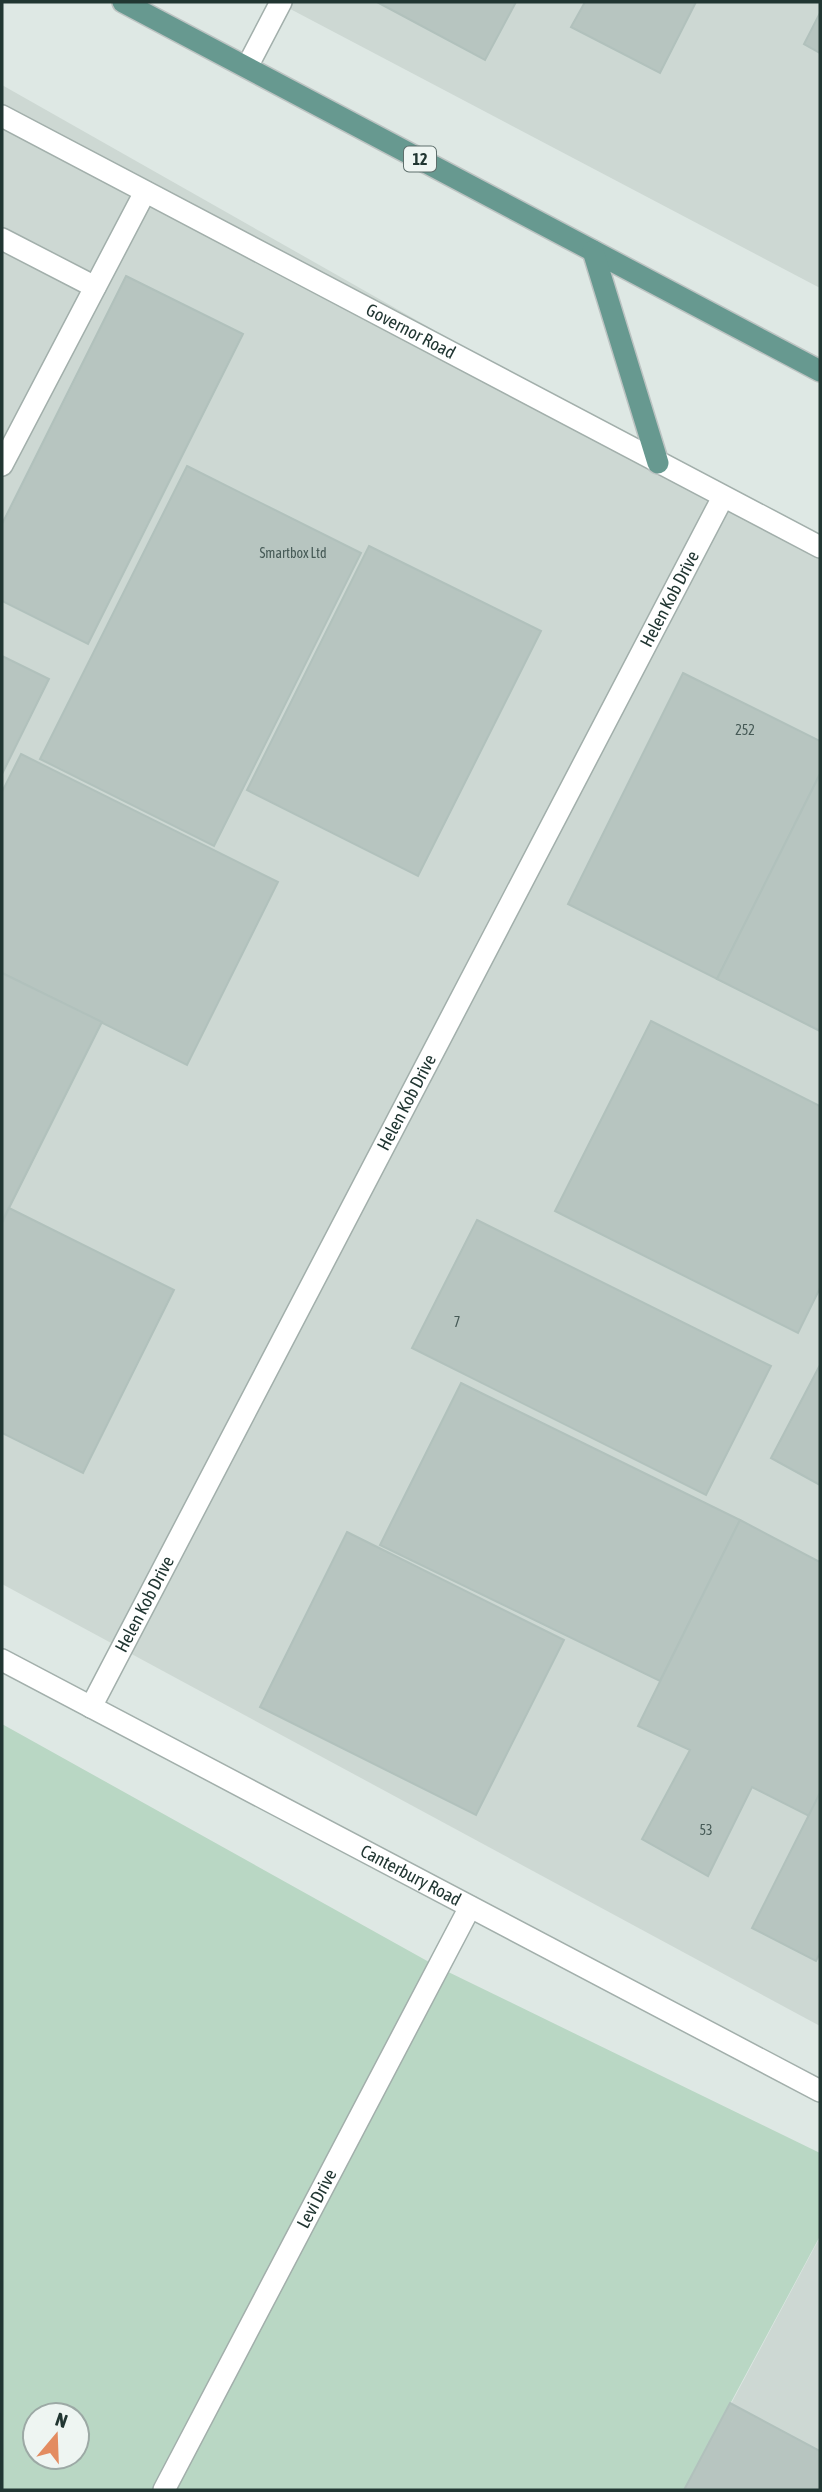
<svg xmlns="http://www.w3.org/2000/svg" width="822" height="2492" viewBox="0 0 822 2492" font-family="'Asap Condensed',sans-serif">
<rect width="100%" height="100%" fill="#dee8e4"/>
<g fill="#cdd8d3">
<path d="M277,2H820V288Z"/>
<path d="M2,85L820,549V2026L2,1584Z"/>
<path d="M820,2237V2490H685Z"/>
</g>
<path fill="#b9d7c4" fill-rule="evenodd" d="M2,1724L438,1967L820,2153V2236L684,2490H2ZM35,2415H77V2457H35Z"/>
<g fill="#b7c5c0" stroke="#b1c1bc" stroke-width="2">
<path d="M377,2H516L485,60Z"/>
<path d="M585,2H696L660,73L571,27Z"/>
<path d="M820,13V53L804,44Z"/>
<path d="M126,276L243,334L88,644L2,601V524Z"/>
<path d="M187,466L361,553L214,846L40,759Z"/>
<path d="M369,546L541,631L418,876L247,790Z"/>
<path d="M2,656L49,679L2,774Z"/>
<path d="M683,673L820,741V774L717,979L568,904Z"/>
<path d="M21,754L278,882L187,1065L2,973V792Z"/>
<path d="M820,774V1031L717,979Z"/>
<path d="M2,973L102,1022L2,1222Z"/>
<path d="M651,1021L820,1106V1288L798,1333L555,1211Z"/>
<path d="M9,1208L174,1290L83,1473L2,1433V1223Z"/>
<path d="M477,1220L771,1366L706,1495L412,1348Z"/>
<path d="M820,1365V1485L771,1458Z"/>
<path d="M461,1383L740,1520L660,1681L380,1545Z"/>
<path d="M740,1520L820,1562V1793L809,1816L752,1787L708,1876L642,1839L690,1750L638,1726Z"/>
<path d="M347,1532L564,1640L476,1815L260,1707Z"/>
<path d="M820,1793V1953L816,1961L752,1928Z"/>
<path d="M730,2403L820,2451V2490H684Z"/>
</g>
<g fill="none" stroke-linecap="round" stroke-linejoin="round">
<defs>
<g id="minor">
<path d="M247,67L281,2"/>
<path id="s1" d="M2,116L820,547"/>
<path d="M2,239L95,287"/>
<path d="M2,465L145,192"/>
<path id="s2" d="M2,1660L820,2091"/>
<path id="s3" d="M91,1707L723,497"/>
<path id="s4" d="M164,2490L470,1907"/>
</g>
<g id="major">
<path d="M123,2L820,371"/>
<path d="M593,251L658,463"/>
</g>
</defs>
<use href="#minor" stroke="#a2afab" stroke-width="24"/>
<use href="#major" stroke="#bcc3c2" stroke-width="24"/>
<use href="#minor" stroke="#fff" stroke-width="21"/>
<use href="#major" stroke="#679990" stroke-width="21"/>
</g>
<g text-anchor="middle" stroke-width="5" stroke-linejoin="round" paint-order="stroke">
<g font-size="14" fill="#465a56">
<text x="293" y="558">Smartbox Ltd</text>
<text x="745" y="735">252</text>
<text x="457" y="1327">7</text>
<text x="706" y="1835">53</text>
</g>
<rect fill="#eef5f2" stroke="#5e6f6c" stroke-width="2" x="404" y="146.5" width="32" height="25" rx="5"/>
<g font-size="16" font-weight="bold" fill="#213632">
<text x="420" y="165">12</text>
</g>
<g font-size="18" fill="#213632" stroke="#eef5f2">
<text dy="6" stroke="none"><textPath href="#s1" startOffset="462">Governor Road</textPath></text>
<text dy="6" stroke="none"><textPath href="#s3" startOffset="1250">Helen Kob Drive</textPath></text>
<text dy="6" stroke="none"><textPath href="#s3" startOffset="682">Helen Kob Drive</textPath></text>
<text dy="6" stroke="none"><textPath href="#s3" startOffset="116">Helen Kob Drive</textPath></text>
<text dy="6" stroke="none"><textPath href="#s2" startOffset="462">Canterbury Road</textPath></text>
<text dy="6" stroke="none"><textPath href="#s4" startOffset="329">Levi Drive</textPath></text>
</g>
</g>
<rect width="822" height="2492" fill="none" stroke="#213632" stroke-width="7"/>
<g transform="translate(56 2436) rotate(19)"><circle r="33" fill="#eef5f2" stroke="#9ca9a5" stroke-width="2"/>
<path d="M0-5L12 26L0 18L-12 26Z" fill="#e38c61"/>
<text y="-10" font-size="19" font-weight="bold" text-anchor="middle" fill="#213632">N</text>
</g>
</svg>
